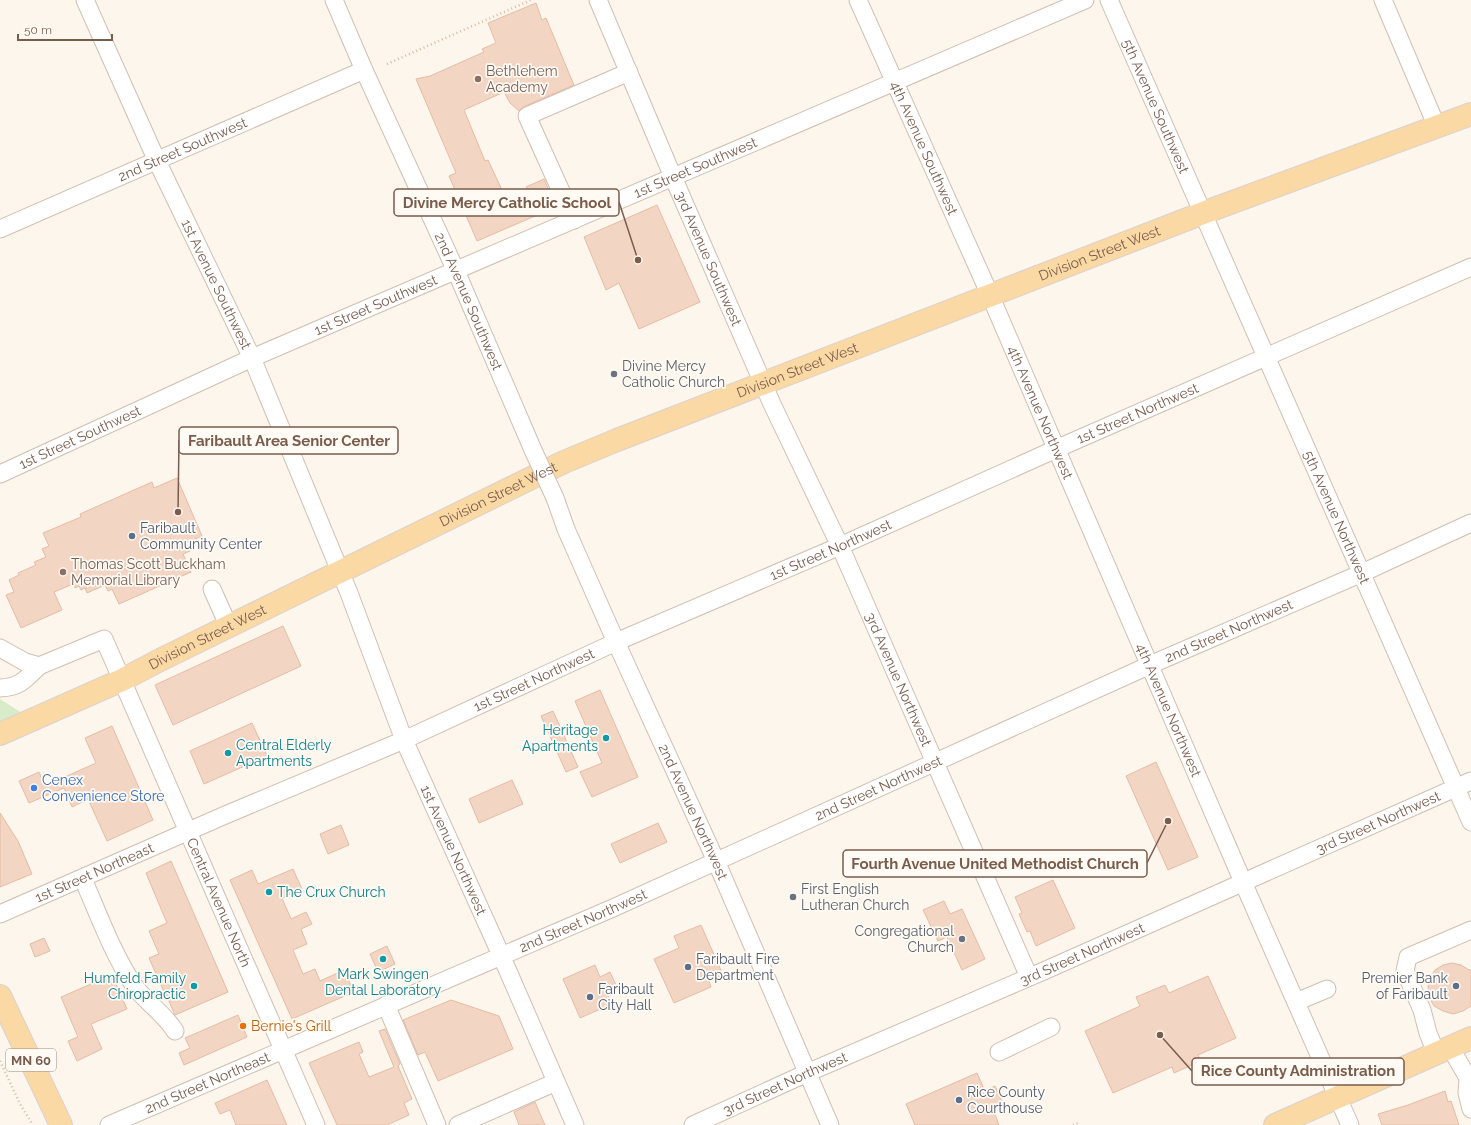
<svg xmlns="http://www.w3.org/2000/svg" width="1471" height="1125" viewBox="0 0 1471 1125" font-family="Raleway,sans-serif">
<rect width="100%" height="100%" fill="#fdf6ec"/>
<path fill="#d8ecc9" d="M0,699L22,713L0,722Z"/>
<g fill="#f3d5c3" stroke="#e6bba3">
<path d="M536,3L542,20L546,18L574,85L523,107L519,111L510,103L504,92L464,110L485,161L488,160L509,205L531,196L526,187L544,179L556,207L477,241L449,176L456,173L416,79L430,76L484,52L482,49L496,43L488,23Z"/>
<path d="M657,205L700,302L639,329L619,283L606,290L584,237Z"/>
<path d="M177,478L202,536L186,543L190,551L183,554L191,572L119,604L112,589L108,591L105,585L87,593L85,588L81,590L79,586L75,588L73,584L54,592L62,610L21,628L6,595L14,592L9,580L19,575L18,573L36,565L34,562L46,557L42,549L49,546L43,533L81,517L80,514L152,482L154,488Z"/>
<path d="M283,626L301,666L173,725L155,685Z"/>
<path d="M600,690L638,777L592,797L580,772L602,763L575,701Z"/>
<path d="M553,711L578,767L566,772L541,716Z"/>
<path d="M252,723L267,756L204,784L190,751Z"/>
<path d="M112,726L153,820L107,841L88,799L72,807L64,788L29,803L19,781L39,772L45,786L96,763L85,738Z"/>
<path d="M1156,762L1198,857L1168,870L1126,776Z"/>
<path d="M512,780L523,804L479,823L469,799Z"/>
<path d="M0,813L18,841L32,874L0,887Z"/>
<path d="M658,823L667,842L620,863L611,844Z"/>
<path d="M341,825L349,845L328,854L320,834Z"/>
<path d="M171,861L228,992L175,1015L165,992H164L149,958L159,954L149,931L167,923L146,873Z"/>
<path d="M293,869L302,889L282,898L291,919L306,912L312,924L301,929L307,944L293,950L303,974L315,969L320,981L344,970L354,992L292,1019L230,880L252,870L258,884Z"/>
<path d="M1053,880L1075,928L1036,946L1030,931L1027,932L1019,914L1022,913L1015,897Z"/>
<path d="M944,901L950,914L962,909L985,959L962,970L947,937L938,941L923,910Z"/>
<path d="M701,925L723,975L709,981L711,987L674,1003L654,959L679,948L674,936Z"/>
<path d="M44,938L50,951L35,957L30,944Z"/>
<path d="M387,946L395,964L378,972L370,954Z"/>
<path d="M1452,963L1461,965L1471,971V1006L1463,1011L1453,1014L1443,1011L1434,1006L1429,997L1428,987L1430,978L1435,970L1443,965Z"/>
<path d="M595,965L600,977L610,972L616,985L606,990L612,1004L580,1018L563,979Z"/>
<path d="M112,975L127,1009L91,1024L102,1049L77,1061L68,1041L78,1037L61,997Z"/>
<path d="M1208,976L1236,1038L1198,1055L1201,1061L1174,1073L1172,1067L1113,1093L1085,1031L1140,1006L1136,997L1165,985L1169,993Z"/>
<path d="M451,1000L499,1016L513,1049L438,1081L425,1052L418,1055L403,1020Z"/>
<path d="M238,1015L247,1037L184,1065L179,1053L190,1048L185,1038Z"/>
<path d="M385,1029L400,1064L398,1066L412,1099L404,1103L409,1115L387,1125H337L309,1063L359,1042L363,1052L359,1054L369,1077L394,1067L379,1031Z"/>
<path d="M977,1073L985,1091L995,1086L1003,1104L993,1109L999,1125H915L906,1104Z"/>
<path d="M267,1080L287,1125H236L230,1110L220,1114L215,1103Z"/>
<path d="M1445,1091L1448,1102L1451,1101L1459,1125H1382L1378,1114L1408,1105Z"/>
<path d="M535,1102L545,1125H519L514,1112Z"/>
</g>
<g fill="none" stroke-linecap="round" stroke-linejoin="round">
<defs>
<g id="minor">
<path id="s1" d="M85,0L157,161L252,358L349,593L404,740L501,955L575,1125"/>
<path id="s2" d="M334,0L364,70L456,271L533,450"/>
<path id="s3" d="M598,0L673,177L772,404L840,546L1029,977"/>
<path id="s4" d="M858,0L990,295L1243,882L1350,1125"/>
<path id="s5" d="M1109,0L1471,822"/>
<path d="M1383,0L1437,127"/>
<path d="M574,220L527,116L629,72"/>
<path id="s6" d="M0,229L364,70"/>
<path id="s7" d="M0,474L252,358L1085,0"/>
<path id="s8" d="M555,498L566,529L616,642L716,861L830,1125"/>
<path d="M212,589L229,627"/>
<path id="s9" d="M0,648L25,662L39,666L104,639L316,1125"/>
<path d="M0,688C20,687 25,680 39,666"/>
<path d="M83,879C98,913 112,952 133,984C145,1002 164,1013 175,1031"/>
<path id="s10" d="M0,914L223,816L404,740L616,642L840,546L1056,449L1471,267"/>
<path d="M1296,1002L1327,989"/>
<path d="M386,1005L437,1125"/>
<path d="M1450,1047L1468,1078L1467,1093L1471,1109"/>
<path d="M999,1052L1051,1027"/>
<path d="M1436,1053L1428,1033L1422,1010L1405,971L1408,957L1471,930"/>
<path id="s11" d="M109,1125L613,908L1150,665L1362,573L1471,523"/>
<path d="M458,1125L556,1082"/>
<path id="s12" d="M693,1125L807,1073L1046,970L1471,781"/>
</g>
<g id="major">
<path id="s13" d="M0,734L122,680L160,660L564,462L617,440L1203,213L1471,114"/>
<path d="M0,996L61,1125"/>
<path d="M1275,1125L1471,1038"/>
</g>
</defs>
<use href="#minor" stroke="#d1beb0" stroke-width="19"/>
<use href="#major" stroke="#dad1cd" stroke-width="24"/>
<g stroke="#d9b8a5" stroke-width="2.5" stroke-dasharray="1 3" stroke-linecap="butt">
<path d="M387,64L531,0"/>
<path d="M0,1061L20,1104L33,1125"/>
<path d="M1073,1125L1080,1122"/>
</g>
<use href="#minor" stroke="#fff" stroke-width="17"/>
<use href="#major" stroke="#fbd9a5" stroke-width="22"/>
<defs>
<path id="minor-bridge" d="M533,450L555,498"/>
</defs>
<use href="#minor-bridge" stroke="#d1beb0" stroke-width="19" stroke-linecap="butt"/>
<use href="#minor-bridge" stroke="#fff" stroke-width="17"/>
</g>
<g fill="#8d6e63" stroke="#fffaf3" stroke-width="1.5">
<circle cx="478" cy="79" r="4"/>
<circle cx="63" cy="572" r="4"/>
</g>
<g fill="#6b7280" stroke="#fffaf3" stroke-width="1.5">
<circle cx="614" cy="374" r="4"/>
<circle cx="793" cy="897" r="4"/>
<circle cx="962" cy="939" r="4"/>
</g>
<g fill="#5c6f8a" stroke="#fffaf3" stroke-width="1.5">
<circle cx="132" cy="536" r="4"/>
<circle cx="688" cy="967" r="4"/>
<circle cx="1456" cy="986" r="4"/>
<circle cx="590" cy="997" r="4"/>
<circle cx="959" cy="1100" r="4"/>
</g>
<g fill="#0f9aa8" stroke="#fffaf3" stroke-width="1.5">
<circle cx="606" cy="738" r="4"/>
<circle cx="228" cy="753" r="4"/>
<circle cx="269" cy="892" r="4"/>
<circle cx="383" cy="959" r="4"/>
<circle cx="194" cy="986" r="4"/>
</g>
<circle fill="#3f7fe0" stroke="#fffaf3" stroke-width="1.5" cx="34" cy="788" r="4"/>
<circle fill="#e8710a" stroke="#fffaf3" stroke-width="1.5" cx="243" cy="1026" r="4"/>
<g text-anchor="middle" stroke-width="3.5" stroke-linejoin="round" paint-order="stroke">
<rect fill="#fffaf3" stroke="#a28b7f" stroke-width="1" x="6" y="1049" width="50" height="22" rx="3"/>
<g font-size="13" font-weight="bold" fill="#7a5c4d">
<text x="31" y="1065">MN 60</text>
</g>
<g font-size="14" fill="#785e54" stroke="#fffaf3" text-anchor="start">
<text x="486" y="76">Bethlehem<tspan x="486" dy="16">Academy</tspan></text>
<text x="71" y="569">Thomas Scott Buckham<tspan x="71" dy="16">Memorial Library</tspan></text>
</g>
<g font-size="14" fill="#7a5c4d" stroke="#fffaf3">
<text dy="5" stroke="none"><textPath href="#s5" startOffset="116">5th Avenue Southwest</textPath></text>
<text dy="5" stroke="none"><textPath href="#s4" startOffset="162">4th Avenue Southwest</textPath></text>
<text dy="5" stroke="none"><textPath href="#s6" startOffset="199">2nd Street Southwest</textPath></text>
<text dy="5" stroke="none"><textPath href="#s7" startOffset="760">1st Street Southwest</textPath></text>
<text dy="5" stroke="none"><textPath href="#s13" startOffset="1201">Division Street West</textPath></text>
<text dy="5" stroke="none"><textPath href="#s3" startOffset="281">3rd Avenue Southwest</textPath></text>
<text dy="5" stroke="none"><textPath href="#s1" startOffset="313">1st Avenue Southwest</textPath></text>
<text dy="5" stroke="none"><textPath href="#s2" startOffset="330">2nd Avenue Southwest</textPath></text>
<text dy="5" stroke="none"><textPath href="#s7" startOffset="412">1st Street Southwest</textPath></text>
<text dy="5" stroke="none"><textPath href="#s13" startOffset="877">Division Street West</textPath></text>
<text dy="5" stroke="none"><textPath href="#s4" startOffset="451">4th Avenue Northwest</textPath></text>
<text dy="5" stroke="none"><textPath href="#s10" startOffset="1243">1st Street Northwest</textPath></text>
<text dy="5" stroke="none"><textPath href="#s7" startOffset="88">1st Street Southwest</textPath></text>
<text dy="5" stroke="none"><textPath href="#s13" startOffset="553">Division Street West</textPath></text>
<text dy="5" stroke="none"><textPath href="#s5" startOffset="565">5th Avenue Northwest</textPath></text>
<text dy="5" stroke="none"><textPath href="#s10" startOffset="907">1st Street Northwest</textPath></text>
<text dy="5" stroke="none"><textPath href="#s11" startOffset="1224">2nd Street Northwest</textPath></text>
<text dy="5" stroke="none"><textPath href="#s13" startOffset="229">Division Street West</textPath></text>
<text dy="5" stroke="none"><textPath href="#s3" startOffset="743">3rd Avenue Northwest</textPath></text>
<text dy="5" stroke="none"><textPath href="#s10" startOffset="583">1st Street Northwest</textPath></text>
<text dy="5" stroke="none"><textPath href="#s4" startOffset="775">4th Avenue Northwest</textPath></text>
<text dy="5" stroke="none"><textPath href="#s11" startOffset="840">2nd Street Northwest</textPath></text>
<text dy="5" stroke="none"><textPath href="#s8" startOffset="343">2nd Avenue Northwest</textPath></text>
<text dy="5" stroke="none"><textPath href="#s12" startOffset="749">3rd Street Northwest</textPath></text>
<text dy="5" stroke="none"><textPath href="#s1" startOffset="927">1st Avenue Northwest</textPath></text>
<text dy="5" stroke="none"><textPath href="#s10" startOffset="103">1st Street Northeast</textPath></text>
<text dy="5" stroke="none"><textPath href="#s9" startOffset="401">Central Avenue North</textPath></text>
<text dy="5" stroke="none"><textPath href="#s11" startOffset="516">2nd Street Northwest</textPath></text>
<text dy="5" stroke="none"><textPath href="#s12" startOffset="425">3rd Street Northwest</textPath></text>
<text dy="5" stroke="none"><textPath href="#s11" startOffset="107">2nd Street Northeast</textPath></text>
<text dy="5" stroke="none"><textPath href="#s12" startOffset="101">3rd Street Northwest</textPath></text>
</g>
<g font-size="14" fill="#5b616d" stroke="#fffaf3" text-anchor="start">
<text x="622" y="371">Divine Mercy<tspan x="622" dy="16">Catholic Church</tspan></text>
<text x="801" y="894">First English<tspan x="801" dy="16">Lutheran Church</tspan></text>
<text x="954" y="936" text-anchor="end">Congregational<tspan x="954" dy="16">Church</tspan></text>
</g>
<g font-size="14" fill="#4e5e75" stroke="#fffaf3" text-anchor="start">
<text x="140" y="533">Faribault<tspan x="140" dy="16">Community Center</tspan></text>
<text x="696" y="964">Faribault Fire<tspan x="696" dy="16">Department</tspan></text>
<text x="1448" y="983" text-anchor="end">Premier Bank<tspan x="1448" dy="16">of Faribault</tspan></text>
<text x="598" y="994">Faribault<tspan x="598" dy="16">City Hall</tspan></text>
<text x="967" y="1097">Rice County<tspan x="967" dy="16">Courthouse</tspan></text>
</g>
<g font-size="14" fill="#0d838f" stroke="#fffaf3" text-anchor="end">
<text x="598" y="735">Heritage<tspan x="598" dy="16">Apartments</tspan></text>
<text x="236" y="750" text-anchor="start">Central Elderly<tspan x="236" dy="16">Apartments</tspan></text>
<text x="277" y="897" text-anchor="start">The Crux Church</text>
<text x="383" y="979" text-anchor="middle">Mark Swingen<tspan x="383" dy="16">Dental Laboratory</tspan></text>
<text x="186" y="983">Humfeld Family<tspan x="186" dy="16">Chiropractic</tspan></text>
</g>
<g font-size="14" fill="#366cbe" stroke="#fffaf3" text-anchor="start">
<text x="42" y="785">Cenex<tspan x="42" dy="16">Convenience Store</tspan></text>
</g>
<g font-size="14" fill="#c56008" stroke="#fffaf3" text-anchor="start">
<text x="251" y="1031">Bernie's Grill</text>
</g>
</g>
<path fill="none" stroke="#7a5c4d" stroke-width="1.5" d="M638 260L619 202M178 512L179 440M1168 821L1147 863M1160 1035L1192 1071"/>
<g fill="#7a5c4d" stroke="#fffaf3" stroke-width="1.5">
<circle cx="638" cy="260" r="4"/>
<circle cx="178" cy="512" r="4"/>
<circle cx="1168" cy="821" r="4"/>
<circle cx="1160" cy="1035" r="4"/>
</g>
<g fill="#fffaf3" stroke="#7a5c4d" stroke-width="1.5">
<rect x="394" y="189" width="225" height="27" rx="4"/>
<rect x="179" y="427" width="219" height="27" rx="4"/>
<rect x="843" y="850" width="304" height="27" rx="4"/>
<rect x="1192" y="1058" width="212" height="27" rx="4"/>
</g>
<g font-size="15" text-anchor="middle" font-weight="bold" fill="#7a5c4d">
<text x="507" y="208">Divine Mercy Catholic School</text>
<text x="289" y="446">Faribault Area Senior Center</text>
<text x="995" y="869">Fourth Avenue United Methodist Church</text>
<text x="1298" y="1076">Rice County Administration</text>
</g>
<path d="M18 34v6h94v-6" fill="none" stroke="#7a5c4d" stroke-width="2"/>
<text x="24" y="34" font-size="12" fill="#7a5c4d" stroke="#fffaf3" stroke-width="3" paint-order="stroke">50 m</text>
</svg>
